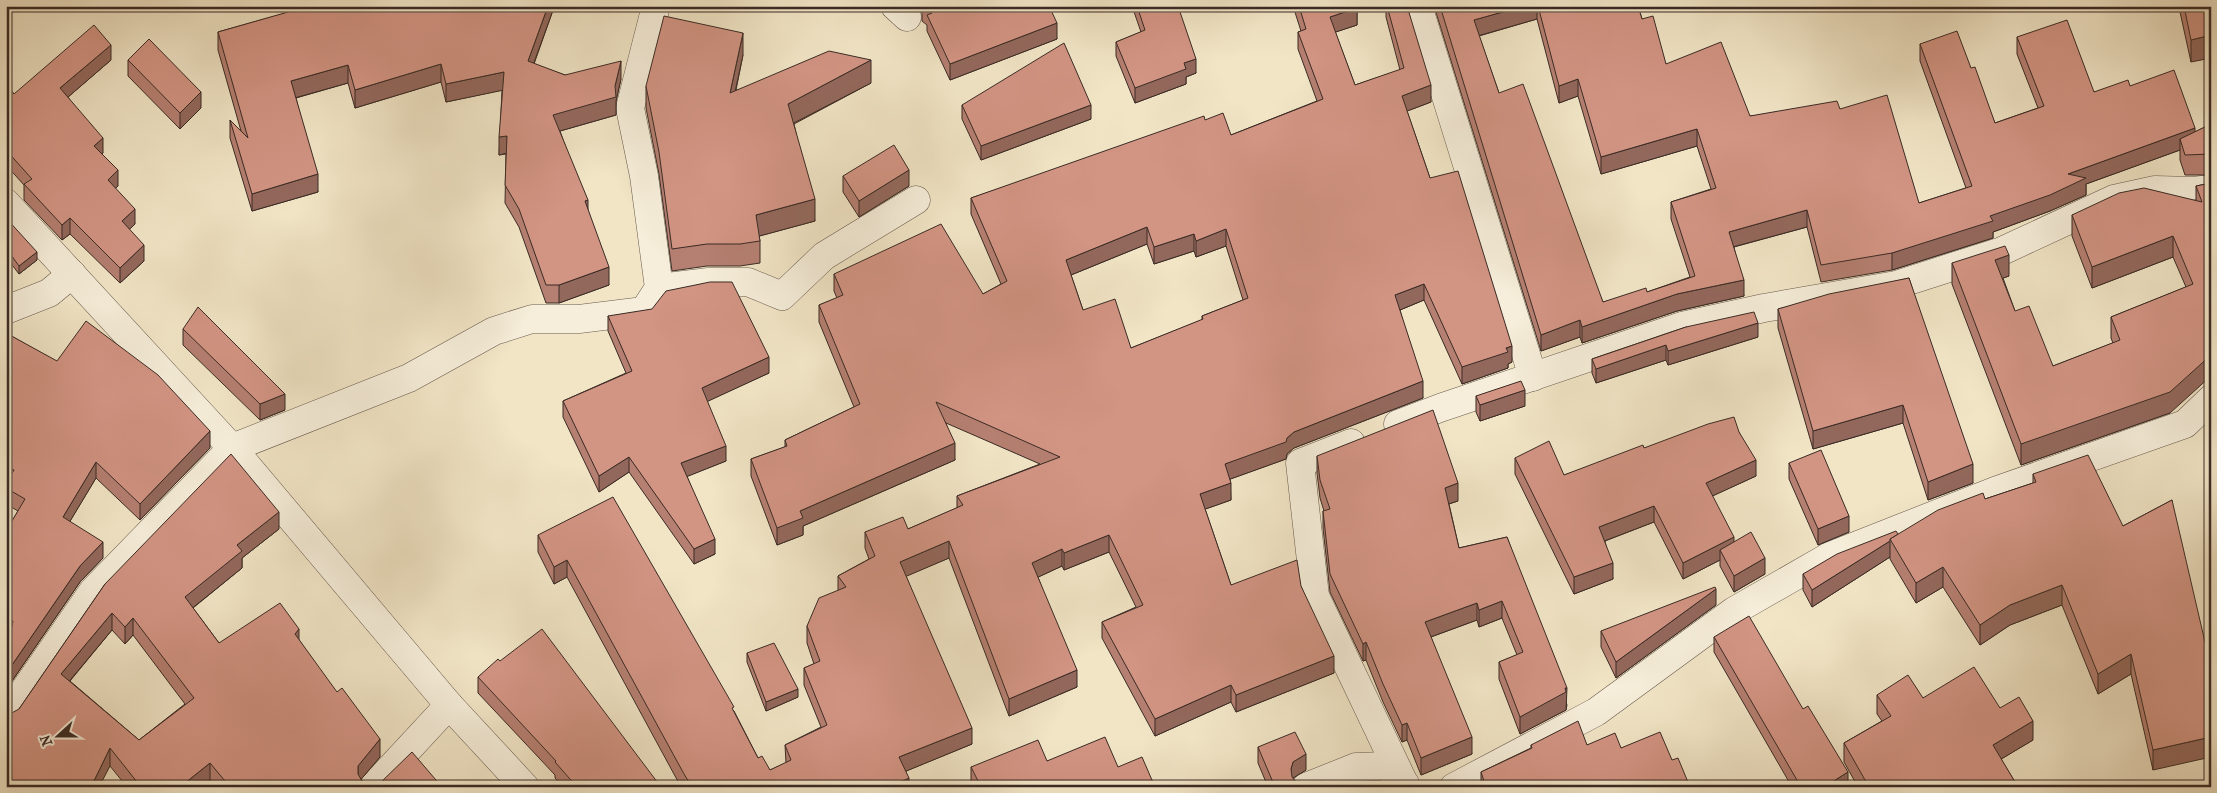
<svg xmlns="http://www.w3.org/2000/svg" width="2217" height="793" viewBox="0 0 2217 793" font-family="'IM FELL French Canon',serif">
<rect width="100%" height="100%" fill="#f1e5c6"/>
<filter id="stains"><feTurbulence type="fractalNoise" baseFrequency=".004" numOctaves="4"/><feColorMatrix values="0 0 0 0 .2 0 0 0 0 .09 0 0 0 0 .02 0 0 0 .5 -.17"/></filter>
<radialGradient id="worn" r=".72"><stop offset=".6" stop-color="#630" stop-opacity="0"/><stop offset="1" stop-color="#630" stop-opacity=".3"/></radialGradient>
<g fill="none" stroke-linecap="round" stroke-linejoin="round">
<defs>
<g id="minor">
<path d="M895,6L907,17"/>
<path d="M1418,6L1533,377"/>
<path d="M6,203L232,448L449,705L525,787"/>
<path d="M659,288L709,282H748L782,296L824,256L916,200"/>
<path d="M6,310L49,293L72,274"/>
<path d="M1398,424L1440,408L1682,326L1764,308L1896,285L2002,251L2114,199L2155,190L2193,191L2211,189"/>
<path d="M1351,443L1300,463L1315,596L1403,781"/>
<path d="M6,717L93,591L232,448L409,378L494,331L532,319H579L644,311L659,288L644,176L630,108L656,6"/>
<path d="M373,787L449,705"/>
<path d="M1306,787L1356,767L1386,766L1405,784"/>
<path d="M1454,787L1596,712L1734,611L1830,556L1995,491L2185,424L2211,399"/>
</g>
</defs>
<use href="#minor" stroke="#685a4d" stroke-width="29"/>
<use href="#minor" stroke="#f6eeda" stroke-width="28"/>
</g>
<g fill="#b57f71" stroke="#3a2b25" fill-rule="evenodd">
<path d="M282,6H552V13L534,64L565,75L621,79L616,101V115L560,131L588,211L609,285L559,303H546L519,227L505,203L506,154L499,155L502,90L446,102L441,82L355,108L348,83L296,98L318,192L252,211L230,138V120L241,131L218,50V32L286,13Z"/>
<path d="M918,6H1049L1057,39L950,80L927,31V25L922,21V13Z"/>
<path d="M1132,6H1178L1196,73L1186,77V84L1135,103L1116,56V42L1141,32Z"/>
<path d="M1293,6H1357V25L1335,32L1355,85L1400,70L1386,17V6H1407L1431,102L1407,111L1430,178L1512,362L1508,364V368L1462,384L1424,300L1400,310L1423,398L1294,448L1287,454L1286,459L1230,479L1231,500L1205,509L1231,585L1301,586L1334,673L1236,712L1231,702L1155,736L1102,638V622L1136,607L1109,552L1064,570L1062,566L1038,577L1077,687L1009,716L949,558L906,576L972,744L906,771L909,787H681L567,577L554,584L538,552V535L734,711L758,758L770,770L786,763L785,745L821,727L804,685V668L814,664L807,643V626L838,590V576L869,559L865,548V532L908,529L957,508V496L1040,464L946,423L955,460L803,526V535L777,545L751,476V459L785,447V440L854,407L819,322V305L837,298L834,291V274L983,294L1001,284L971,214V198L1205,120L1231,135L1317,101L1298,49V32L1301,31ZM1147,244L1154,264L1194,251L1196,257L1226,246L1243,300L1202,316V320L1131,348L1083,310L1071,275Z"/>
<path d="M1434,6H1638L1642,19L1666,64L1750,116L1840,109L1919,203L1966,188L1920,61V44L1971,68L1995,123L2038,108L2017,54V37L2094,92L2130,86L2195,132L2211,124V175H2185L2180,160V150L2086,184V195L2050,211L1993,232V238L1892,270L1821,282L1807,227L1734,247L1744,296L1677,311L1582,343L1580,337L1541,351ZM1537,19L1559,103L1578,96L1601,174L1697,146L1711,189L1671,202V219L1690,277L1647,292L1603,302L1499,93L1479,36Z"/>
<path d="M2180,6H2211L2191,62L2180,12Z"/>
<path d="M743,55L736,90L871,83L794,124L815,221L759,236L760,241V263L740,266H707L672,271L659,174L646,108V86Z"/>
<path d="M111,60L68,97L103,153L102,154L118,186L115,188L135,224L129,229L144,261L120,283L70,234L62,240L24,200V185L6,165V84L14,94Z"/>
<path d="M128,60L201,108L180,129L128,76Z"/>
<path d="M962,105L1091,119L981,160L962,119Z"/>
<path d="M843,176L909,186L859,217L843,192Z"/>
<path d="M2211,183L2170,413L2021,465L1952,284V263L2009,276L2003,278L2015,311L2053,366L2113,343L2111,338V317L2186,287L2173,257L2092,288L2072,236V215L2196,200V186Z"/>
<path d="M6,218L37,260L19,274L6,257Z"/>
<path d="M1909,278L1973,483L1928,500L1903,423L1813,449L1778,328V309Z"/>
<path d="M608,316L769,373L707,401L726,461L687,476L715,554L694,564L629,472L599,492L563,417V401L626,373L608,331Z"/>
<path d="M1686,327L1758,337L1668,365L1666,360L1596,383L1592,373V359Z"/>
<path d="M183,329L285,410L260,420L183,345Z"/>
<path d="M6,333L210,448L140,520L96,478L70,521L103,558L80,582L12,681L6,676V655L10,636L6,643V531L18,511L6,504Z"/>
<path d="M1476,396L1525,406L1480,421L1476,412Z"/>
<path d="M1739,432L1756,476L1712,496L1734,542L1765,574L1734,592L1720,566V560L1683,579L1654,522L1605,541L1613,579L1574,594L1515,474V458L1564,475L1644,448Z"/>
<path d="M1317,456L1458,501L1449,504L1459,548L1507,537L1567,705L1566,710L1520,734L1499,679V662L1517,655L1502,618L1479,627L1477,620L1431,637L1472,754L1421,775L1407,740L1402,742L1383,702L1366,660L1363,661L1330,592L1323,528V511H1324L1320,498L1317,473Z"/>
<path d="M1789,463L1849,532L1818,545L1789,479Z"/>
<path d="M2033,474L2123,526L2172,500L2153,770L2131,674L2098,694L2062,605L2010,625L1980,645L1943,587L1916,603L1890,559V557L1812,607L1803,590V574L1985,499L2033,483Z"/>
<path d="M279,529L242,558V568L193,608L219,643L299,640L380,757L361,779L362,781L369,785L442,787H215L210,781L202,787H127L110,766L19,709L105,584ZM112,630L125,644L133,635L185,704L139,740L70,681Z"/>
<path d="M1716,605L1616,678L1601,647V631Z"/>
<path d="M1714,637L1848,787H1792L1714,652Z"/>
<path d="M747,653L798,697L766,711L747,662Z"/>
<path d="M500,661L661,787H563L555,778V775L478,693V677Z"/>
<path d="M1877,695L1923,698L2000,708L2033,740L2001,759L2018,787H1858L1844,762V743L1882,721L1877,714Z"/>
<path d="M1531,745H1587L1621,748L1672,760L1690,787H1481V772L1531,748Z"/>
<path d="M1258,747L1306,770L1293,778V779L1297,783L1304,786L1325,787H1268L1258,763Z"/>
<path d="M1047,761L1118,767L1155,787H973L971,783V767Z"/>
</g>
<g fill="#93685c" stroke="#3a2b25">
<path d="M548,6H552V13L528,79V61Z"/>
<path d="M1524,6H1537V19L1474,37V20Z"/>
<path d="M1357,8V25L1330,34V17Z"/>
<path d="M1057,23V39L950,80V64Z"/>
<path d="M743,33V55L730,115V93Z"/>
<path d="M2211,35V58L2191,62V40Z"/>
<path d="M111,45V60L60,104V88Z"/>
<path d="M1196,59V73L1186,77V84L1135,103V88L1184,63Z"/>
<path d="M871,60V83L788,126V104Z"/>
<path d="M621,61V79L616,101V115L553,133V115L615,86Z"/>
<path d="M441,64V82L355,108V90Z"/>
<path d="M348,65V83L291,99V81Z"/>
<path d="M504,72V90L446,102V84Z"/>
<path d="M1578,79V96L1559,103V86Z"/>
<path d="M1431,85V102L1402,113V96Z"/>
<path d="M201,92V108L180,129V113Z"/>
<path d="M1091,105V119L981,160V146Z"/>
<path d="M2195,128V145L2180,139V150L2086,184V195L2050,211L1993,232V238L1892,270V253L1990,216L2068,174Z"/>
<path d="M1697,129V146L1601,174V157Z"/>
<path d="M507,136V153L499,155V137Z"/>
<path d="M103,138V153L94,161V146Z"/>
<path d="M118,170V186L108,195V180Z"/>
<path d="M909,170V186L859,217V201Z"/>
<path d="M318,174V192L252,211V194Z"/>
<path d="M815,199V221L756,237V215Z"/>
<path d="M588,200V218L585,201Z"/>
<path d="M135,209V224L122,237V221Z"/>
<path d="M1807,210V227L1729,248V232Z"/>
<path d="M70,218V234L62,240V225Z"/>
<path d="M1147,227V244L1066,277V260Z"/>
<path d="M1226,229V246L1196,257V241Z"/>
<path d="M1194,234V251L1154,264V247Z"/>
<path d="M2173,236V257L2092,288V267Z"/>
<path d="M144,245V261L120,283V268Z"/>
<path d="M37,252V260L19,274V266Z"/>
<path d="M2009,255V276L1995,281V260Z"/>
<path d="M609,267V285L559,303V285Z"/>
<path d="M1744,280V296L1677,311L1582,343V327L1677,294Z"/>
<path d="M1424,284V300L1395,312V295Z"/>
<path d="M1580,320V337L1541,351V335Z"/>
<path d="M1758,323V337L1668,365V351Z"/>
<path d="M1666,345V360L1596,383V369Z"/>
<path d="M1512,346V362L1508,364V368L1462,384V367Z"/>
<path d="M2211,355V376L2170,413L2021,465V444Z"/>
<path d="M769,357V373L702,404V388Z"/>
<path d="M1423,381V398L1294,448L1287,454L1286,459L1225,481V464L1287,438L1294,432Z"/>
<path d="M1525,390V406L1480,421V405Z"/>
<path d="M285,394V410L260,420V404Z"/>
<path d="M1903,405V423L1813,449V431Z"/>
<path d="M210,431V448L140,520V504Z"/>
<path d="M955,443V460L803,526V535L777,545V528L800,511Z"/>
<path d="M726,446V461L681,479V463Z"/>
<path d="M629,457V472L599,492V476Z"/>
<path d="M1756,460V476L1706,499V483Z"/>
<path d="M96,462V478L63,533V517Z"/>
<path d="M1973,464V483L1928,500V482Z"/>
<path d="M1231,483V500L1200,511V494Z"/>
<path d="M1458,483V501L1445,505V488Z"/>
<path d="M1654,506V522L1599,543V527Z"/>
<path d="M279,512V529L242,558V568L185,614V597L237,545Z"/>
<path d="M1849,516V532L1818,545V529Z"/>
<path d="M1109,535V552L1064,570V553Z"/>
<path d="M1734,537V553L1720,550V560L1683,579V563Z"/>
<path d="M715,539V554L694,564V549Z"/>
<path d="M949,541V558L900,579V562Z"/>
<path d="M1890,541V557L1812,607V590Z"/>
<path d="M103,542V558L80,582L12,681V665L80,566Z"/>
<path d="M1062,549V566L1032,580V563Z"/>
<path d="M1765,558V574L1734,592V576Z"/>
<path d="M567,560V577L554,584V567Z"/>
<path d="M1613,563V579L1574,594V577Z"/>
<path d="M1943,567V587L1916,603V583Z"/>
<path d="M2062,585V605L2010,625L1980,645V625L2010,605Z"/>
<path d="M1716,589V605L1616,678V662Z"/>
<path d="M1502,601V618L1479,627V610Z"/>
<path d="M1477,603V620L1425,639V622Z"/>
<path d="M112,613V630L61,691V674Z"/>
<path d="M133,618V635L125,644V627Z"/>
<path d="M10,620V636L6,643V627Z"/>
<path d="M299,629V647L295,634Z"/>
<path d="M1366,642V660L1363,661V644Z"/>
<path d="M2131,654V674L2098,694V674Z"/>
<path d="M1334,656V673L1236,712V695Z"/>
<path d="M1077,670V687L1009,716V699Z"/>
<path d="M1231,685V702L1155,736V719Z"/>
<path d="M1565,688H1567L1566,710L1520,734V717Z"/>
<path d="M798,689V697L766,711V702Z"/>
<path d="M2033,721V740L1993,764V745Z"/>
<path d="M1407,723V740L1402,742V725Z"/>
<path d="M972,728V744L899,774V757Z"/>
<path d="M1472,737V754L1421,775V758Z"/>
<path d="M2211,737V757L2153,770V750Z"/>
<path d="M380,739V757L358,783V766Z"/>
<path d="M110,748V766L99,787H91Z"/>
<path d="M1306,754V770L1293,778L1291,785V769L1293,762Z"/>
<path d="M210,763V781L202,787H180Z"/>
<path d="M1848,772V787H1824Z"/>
<path d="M909,778V787H890Z"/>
</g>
<g fill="#d29483" stroke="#3a2b25" fill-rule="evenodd">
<path d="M293,6H548L528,61L565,75L621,61L615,86L616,97L553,115L588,200L585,201L609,267L559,285H546L519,209L505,185L507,136L499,137L504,72L446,84L441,64L355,90L348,65L291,81L318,174L252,194L230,120L248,138L218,32L295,10Z"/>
<path d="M924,6H1049L1057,23L950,64L927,15L932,13Z"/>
<path d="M1137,6H1178L1196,59L1184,63L1186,69L1135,88L1116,42L1145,30Z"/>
<path d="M1299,6H1357V8L1330,17L1355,85L1404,68L1387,6H1407L1431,85L1402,96L1430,178L1458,171L1512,346L1506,348L1508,352L1462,367L1424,284L1395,295L1423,381L1294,432L1287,438L1286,442L1225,464L1231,483L1200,494L1231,585L1297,560L1301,586L1334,656L1236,695L1231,685L1155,719L1102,622L1143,605L1109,535L1064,553L1062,549L1032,563L1077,670L1009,699L949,541L900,562L972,728L899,757L909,778L890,787H692L684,774L567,560L554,567L538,535L613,497L734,707L732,708L758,758L762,756L770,770L791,760L785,745L827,725L804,668L820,661L807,626L819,598L846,587L838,576L875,556L865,532L903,517L908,529L963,505L957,496L1060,457L936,402L955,443L800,511L803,518L777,528L751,459L787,446L785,440L860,404L819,305L843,295L834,274L941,224L983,294L1007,281L971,198L1204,116L1205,120L1223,113L1231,135L1323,99L1298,32L1306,29ZM1147,227L1154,247L1194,234L1196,241L1226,229L1248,298L1202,316L1203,319L1131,348L1115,299L1083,310L1066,260Z"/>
<path d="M1440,6H1524L1474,20L1499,93L1523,84L1603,302L1646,288L1647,292L1695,276L1671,202L1716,188L1697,129L1601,157L1578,79L1559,86L1538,6H1638L1642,19L1653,16L1666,64L1721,42L1750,116L1837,101L1840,109L1887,95L1919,203L1972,186L1920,44L1957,31L1971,68L1975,67L1995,123L2044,106L2017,37L2067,20L2094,92L2128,80L2130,86L2174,70L2195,128L2068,174L2086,178L2050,195L1990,216L1993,221L1892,253L1821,265L1807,210L1729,232L1744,280L1677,294L1582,327L1580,320L1541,335Z"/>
<path d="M2184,6H2211V35L2191,40Z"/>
<path d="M664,16L743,33L730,93L829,51L871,60L788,104L815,199L756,215L760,241L740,244H707L672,249L659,152L646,86Z"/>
<path d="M94,25L111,45L60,88L103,138L94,146L118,170L108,180L135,209L122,221L144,245L120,268L70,218L62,225L24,184L32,179L6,150V84L14,94Z"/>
<path d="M149,39L201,92L180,113L128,60Z"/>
<path d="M1064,43L1091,105L981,146L962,105Z"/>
<path d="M2211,124V154L2185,155L2180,139Z"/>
<path d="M894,145L909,170L859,201L843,176Z"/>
<path d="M2211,183V355L2170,392L2021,444L1952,263L2005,246L2009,255L1995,260L2015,311L2029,306L2053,366L2120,340L2111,317L2193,284L2173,236L2092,267L2072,215L2119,193L2144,188L2202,202L2196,186Z"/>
<path d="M6,218L37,252L19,266L6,248Z"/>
<path d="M1909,278L1973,464L1928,482L1903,405L1813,431L1778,309L1829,294Z"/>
<path d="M710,282H732L769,357L702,388L726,446L681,463L715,539L694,549L629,457L599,476L563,401L632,371L608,316L652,309L666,291Z"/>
<path d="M198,307L285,394L260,404L183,329Z"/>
<path d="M1754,312L1758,323L1668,351L1666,345L1596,369L1592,359L1686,327Z"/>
<path d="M86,321L158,375L210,431L140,504L96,462L63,517L103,542L80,566L12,665L6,660V655L13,621L10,620L6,627V531L25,499L6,488V483L14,470L6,466V333L57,361Z"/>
<path d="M1521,381L1525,390L1480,405L1476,396Z"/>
<path d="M1433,410L1458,483L1445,488L1459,548L1507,537L1567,688H1565L1566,692L1520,717L1499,662L1523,652L1502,601L1479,610L1477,603L1425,622L1472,737L1421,758L1407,723L1402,725L1383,684L1366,642L1363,644L1330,574L1323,511L1330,509L1320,480L1317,456Z"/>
<path d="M1734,417L1739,432L1756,460L1706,483L1734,537L1683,563L1654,506L1599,527L1613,563L1574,577L1515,458L1549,441L1564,475L1643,445L1644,448L1708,424Z"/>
<path d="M1821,450L1849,516L1818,529L1789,463Z"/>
<path d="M231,454L279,512L237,545L242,551L185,597L219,643L280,603L299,629L295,634L337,692L342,688L380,739L358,766V774L362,781L369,785H378L412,752L442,787H230L210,763L180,787H141L110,748L91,787H6V717L8,715L19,709L105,584ZM112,613L125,627L133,618L194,698L139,740L61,674Z"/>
<path d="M2088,455L2123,526L2172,500L2211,668V737L2153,750L2131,654L2098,674L2062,585L2010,605L1980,625L1943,567L1916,583L1890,539L1938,510L1983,493L1985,499L2036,482L2033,474Z"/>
<path d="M1896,531L1898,534L1890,539V541L1812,590L1803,574L1837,554Z"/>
<path d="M1751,532L1765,558L1734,576L1720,550Z"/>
<path d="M1715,587L1716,589L1616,662L1601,631Z"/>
<path d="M1749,616L1803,709L1808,706L1848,772L1824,787H1801L1714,637Z"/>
<path d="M542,629L661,787H577L555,762L556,761L478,677L498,659L500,661Z"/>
<path d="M774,643L798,689L766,702L747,653Z"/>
<path d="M1974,667L2000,708L2019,697L2033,721L1993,745L2018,787H1869L1844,743L1891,716L1877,695L1908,675L1923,698Z"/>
<path d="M1578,721L1587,745L1615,733L1621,748L1660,732L1672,760L1678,758L1690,787H1486L1481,772L1532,748L1531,745Z"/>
<path d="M1295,732L1306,754L1293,762L1291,769L1292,777L1297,783L1304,786L1322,781L1325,787H1275L1258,747Z"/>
<path d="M1105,737L1118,767L1142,757L1155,787H981L971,767L1038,740L1047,761Z"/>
</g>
<rect width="2217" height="793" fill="none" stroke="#f1e5c6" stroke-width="25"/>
<rect x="8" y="8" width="2202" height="778" fill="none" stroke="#3a2b25" stroke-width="2.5"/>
<rect x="12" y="12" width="2192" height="768" fill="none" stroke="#3a2b25"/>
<g transform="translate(58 736) rotate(249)" stroke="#f6eeda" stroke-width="4" paint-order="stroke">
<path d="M0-4L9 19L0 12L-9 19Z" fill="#3a2b25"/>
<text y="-8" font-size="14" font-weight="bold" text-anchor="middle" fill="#3a2b25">N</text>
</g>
<rect width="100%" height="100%" filter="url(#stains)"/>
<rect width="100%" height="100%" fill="url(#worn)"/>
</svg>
